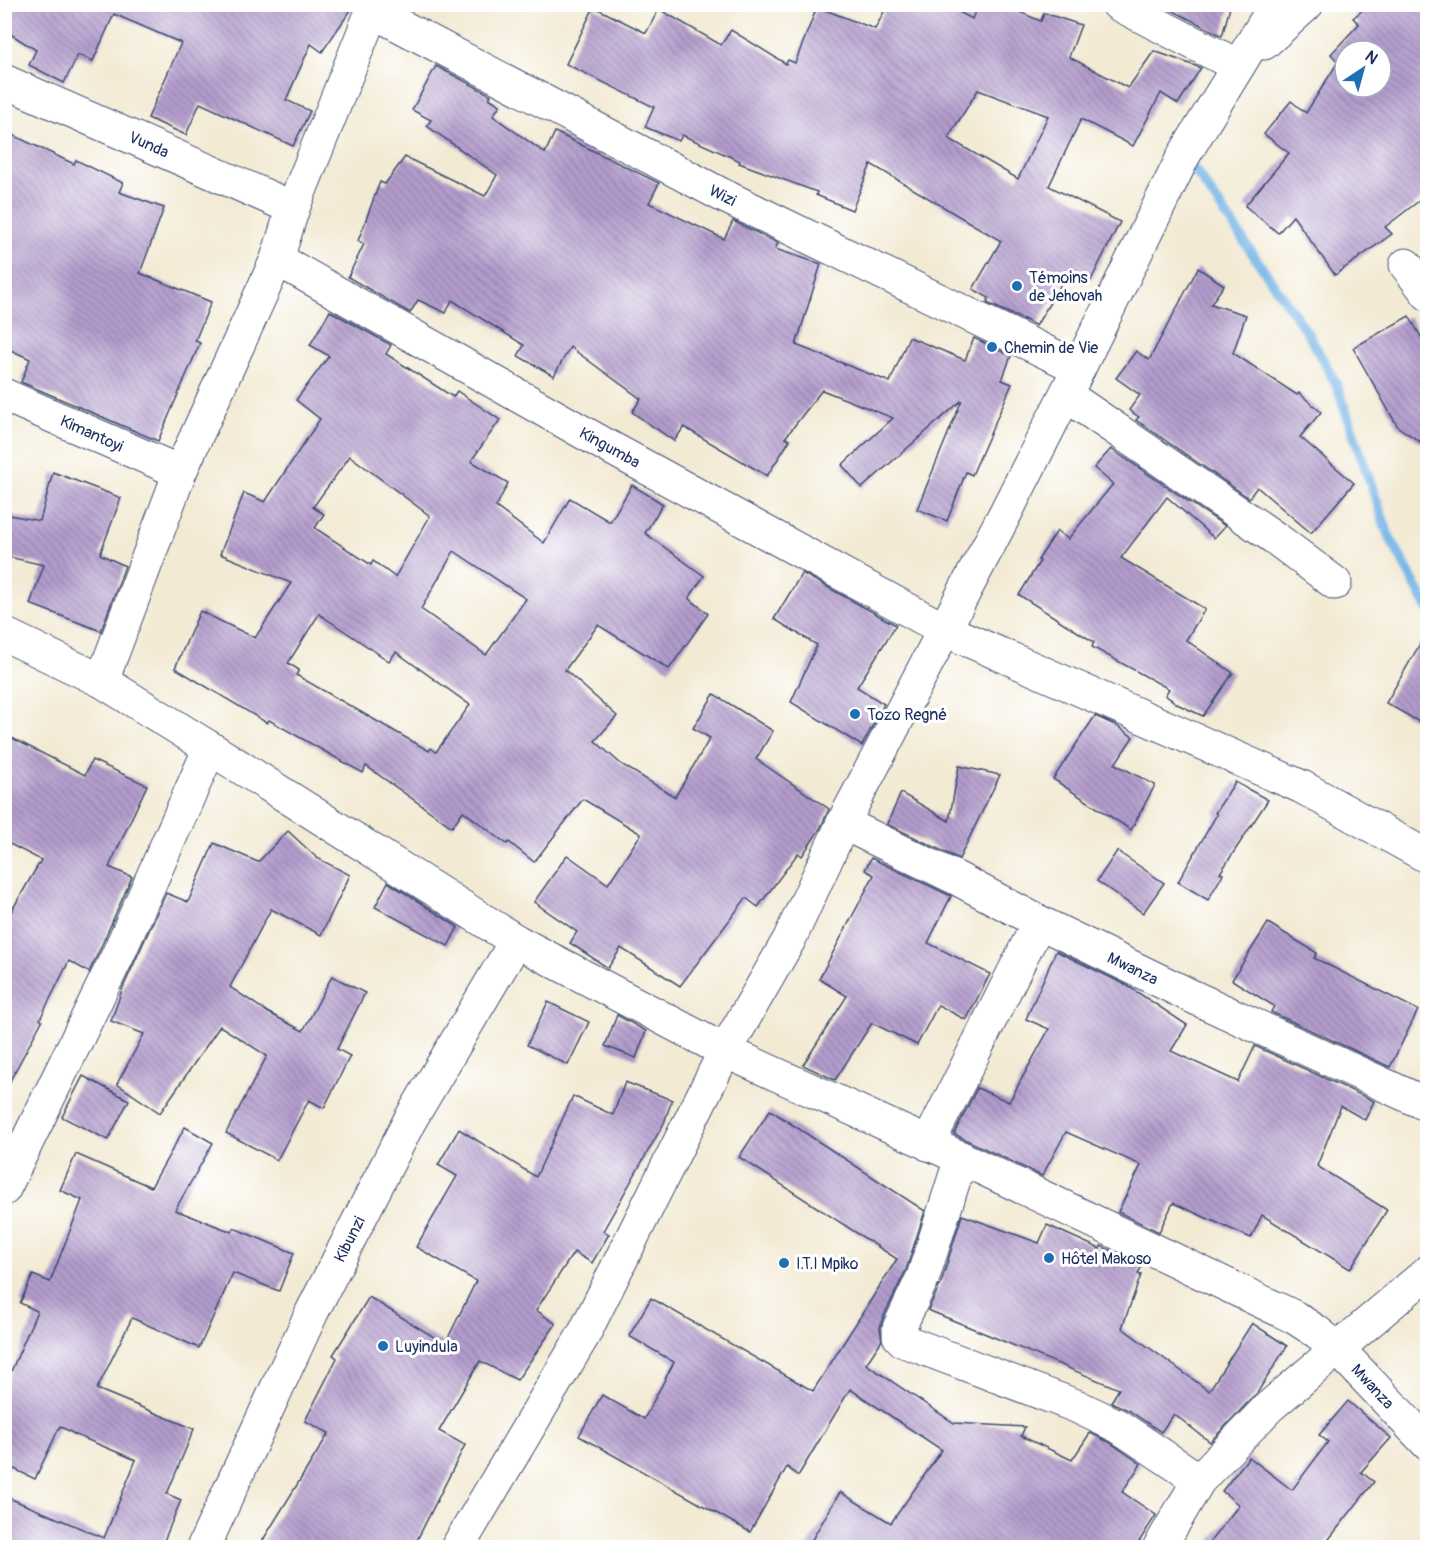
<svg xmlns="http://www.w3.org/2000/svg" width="1432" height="1552" viewBox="0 0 1432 1552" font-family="Pangolin,sans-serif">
<defs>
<pattern id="building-back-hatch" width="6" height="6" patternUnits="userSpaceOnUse" patternTransform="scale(1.5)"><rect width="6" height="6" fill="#b39ccc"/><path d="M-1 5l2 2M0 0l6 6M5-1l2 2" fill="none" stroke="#9180a9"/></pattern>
</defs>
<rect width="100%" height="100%" fill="#fff"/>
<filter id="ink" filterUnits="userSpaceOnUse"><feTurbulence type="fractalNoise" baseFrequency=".0167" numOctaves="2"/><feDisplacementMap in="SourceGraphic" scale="12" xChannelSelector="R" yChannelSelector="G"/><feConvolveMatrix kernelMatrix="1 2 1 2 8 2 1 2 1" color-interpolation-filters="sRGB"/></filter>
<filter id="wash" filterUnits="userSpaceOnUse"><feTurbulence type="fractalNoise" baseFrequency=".008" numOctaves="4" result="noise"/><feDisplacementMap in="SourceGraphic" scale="24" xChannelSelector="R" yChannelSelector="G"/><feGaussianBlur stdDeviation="1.35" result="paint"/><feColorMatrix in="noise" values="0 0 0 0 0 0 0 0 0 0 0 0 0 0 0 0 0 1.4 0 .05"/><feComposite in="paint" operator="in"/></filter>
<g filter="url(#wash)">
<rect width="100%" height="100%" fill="#f3ead4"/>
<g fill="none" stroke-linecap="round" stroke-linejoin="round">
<path stroke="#73b4e7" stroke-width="10" d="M1188,160L1308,334L1336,383L1388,534L1428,609"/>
</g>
<g id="blocks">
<g fill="url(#building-back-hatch)" fill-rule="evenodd">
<path d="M4,4H355L322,52L311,44L286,100L310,111L293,146L200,103L186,135L148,118L181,43L114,14L93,61L78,55L64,83L29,65L36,50L4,30Z"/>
<path d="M888,4H944L972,19L978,4H999L1041,21L1044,13L1081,25L1069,57L1128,88L1154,51L1201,68L1178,104L1161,93L1133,146L1081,119L1049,186L1120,222L1091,280L1070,269L1036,326L1024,319V320L987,303L989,298L973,289L1001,241L871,164L852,210L816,195L817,192L739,163L740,161L682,135L679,141L645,127L654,107L566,64L594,7L646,33L659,9L721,45L731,30L786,64L788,60L795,63L817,7L875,29ZM978,90L1048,116L1018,179L948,138Z"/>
<path d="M1160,4H1231L1222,36Z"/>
<path d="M1370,4H1428V194L1385,227L1392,234L1335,275L1293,216L1278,233L1245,206L1289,153L1264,134L1291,101L1306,113L1338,62L1331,54L1359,24L1353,18ZM1345,51H1381V87H1345Z"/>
<path d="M436,66L491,95L489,98L500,105L493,116L545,153L555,132L659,183L649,203L724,239L733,221L778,243L775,249L821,264L796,345L890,382L909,337L965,360L974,338L1011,356L1002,380L1012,384L972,475L966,472L947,521L917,509L962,400L862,488L842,465L893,418L822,390L785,438L790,440L767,476L684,427L674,441L632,412L641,399L570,347L554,376L518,356L524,345L452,300L446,313L418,300L410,313L348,277L364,244L358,241L380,182L385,184L405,157L485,196L497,175L427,126L431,120L412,110Z"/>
<path d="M4,131L74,164L76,160L123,183L119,192L164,208L140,273L211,302L195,341L200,343L158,441L21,382L30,359L4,347Z"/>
<path d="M1198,268L1224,285L1211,304L1246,315L1233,353L1297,395L1299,393L1321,412L1300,437L1354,483L1311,533L1257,487L1249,498L1136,420L1139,417L1129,410L1140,395L1116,378L1136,351L1149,360Z"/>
<path d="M330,311L391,345L386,354L453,397L457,391L500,420L471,461L508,483L496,507L544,543L570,498L610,522L632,485L663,504L645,533L704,576L689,598L708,614L669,669L598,625L565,670L617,716L595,741L621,764L675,797L710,738L693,728L714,694L773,731L756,759L829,809L820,829L802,856L798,853L758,907L746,898L680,986L621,948L608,968L570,943L577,932L534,902L567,855L608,884L641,834L583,799L534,862L509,842L507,844L463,811L452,827L366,766L363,773L269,720L267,723L175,668L200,611L255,638L291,583L220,554L244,493L265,502L320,419L296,400L329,356L310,345ZM350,456L430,516L395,577L373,561L371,565L315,528L324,514L313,507ZM454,551L526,599L486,655L421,609ZM319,614L389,661L396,652L470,705L436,752L431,748L429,751L296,675L299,670L288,663Z"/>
<path d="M1409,316L1428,349V447L1398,427L1353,348Z"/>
<path d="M1111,449L1225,526L1214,538L1167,497L1121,558L1205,609L1186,640L1233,673L1203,716L1179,705L1165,695L1169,689L1092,647L1094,642L1019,595L1040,561L1038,560L1057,531L1068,539L1113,484L1094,468Z"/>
<path d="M53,472L121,498L100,554L125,566L101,631L30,604L44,565L4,556V514L40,521Z"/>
<path d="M802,573L896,625L857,687L884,704L862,746L791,702L817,645L774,619Z"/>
<path d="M1428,630V727L1386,703Z"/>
<path d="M1095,716L1115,725L1133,737L1115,764L1155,785L1131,830L1053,779Z"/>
<path d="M4,734L85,775L92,760L147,785L109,867L132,877L100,949L89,972L69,961L40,1019L42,1021L4,1092V924L41,860L4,841Z"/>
<path d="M959,766L1000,775L959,859L887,824L901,793L949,821Z"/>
<path d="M1235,782L1268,800L1220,873L1223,874L1208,900L1178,882L1217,814L1215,813Z"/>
<path d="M288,831L317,858L350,875L321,935L271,909L230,987L269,1013L303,1031L332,976L365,993L337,1049L350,1056L324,1108L309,1100L277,1160L226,1133L267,1056L220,1026L160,1113L117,1084L144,1034L111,1021L122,990L166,893L188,902L214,843L258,862Z"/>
<path d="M1117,851L1164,883L1143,913L1097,881Z"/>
<path d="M871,858L951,896L928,943L990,974L966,1020L938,1005L917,1045L872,1023L835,1080L803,1065L847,996L819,979L874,875L865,870Z"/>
<path d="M388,882L458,927L448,946L375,907Z"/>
<path d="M1268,923L1317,953L1314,958L1418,1010L1390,1067L1271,1012L1274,1006L1232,980Z"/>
<path d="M1056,951L1128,986L1187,1025L1171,1051L1238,1082L1255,1046L1374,1101L1365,1120L1341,1106L1317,1166L1387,1210L1350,1269L1262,1215L1251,1238L1173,1203L1159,1232L1118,1212L1141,1165L1066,1132L1042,1176L954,1134L977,1088L1009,1102L1049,1029L1026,1019Z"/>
<path d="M548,1002L589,1022L568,1065L527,1045Z"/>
<path d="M617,1015L646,1031L636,1058L605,1046Z"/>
<path d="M83,1076L129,1100L108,1140L62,1117Z"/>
<path d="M625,1082L672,1100L664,1123L603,1231L609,1234L592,1263L574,1252L536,1310L556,1324L517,1380L480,1361L439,1431L465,1445L413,1548H258L329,1433L305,1421L337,1358L333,1355L369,1297L445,1344L476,1281L416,1247L457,1176L438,1165L459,1129L536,1177L573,1096L613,1115Z"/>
<path d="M770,1110L925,1211L906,1270L882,1320L880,1328L882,1340L866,1364L954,1423L1025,1427L1021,1436L1072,1460L1090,1433L1109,1442L1141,1464L1122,1492L1156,1515L1135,1548H807L840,1492L891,1523L942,1450L850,1389L798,1476L787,1467L750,1532L579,1436L602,1395L644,1419L674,1362L629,1336L651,1298L813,1391L897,1259L739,1157Z"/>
<path d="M185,1127L213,1143L175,1210L232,1232L234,1228L294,1253L279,1291L233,1273L199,1348L132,1318L97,1389L194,1429L167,1494L181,1500L161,1548H4V1496L104,1538L136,1460L76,1435L60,1426L35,1479L4,1464V1388L37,1311L20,1303L33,1275L50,1282L82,1200L60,1190L76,1154L151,1187Z"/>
<path d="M962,1215L1039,1243L1047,1225L1100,1249L1101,1246L1142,1265L1138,1274L1141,1275L1122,1328L1209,1391L1252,1323L1287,1346L1257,1393L1210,1442L1174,1414L1161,1432L1128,1410L1111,1402L1119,1389L928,1310L941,1283Z"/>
<path d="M1348,1401L1391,1438L1361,1472L1374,1482L1322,1548H1205L1239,1505L1222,1491L1249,1457L1292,1490L1328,1442L1319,1435Z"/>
</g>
</g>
</g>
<g filter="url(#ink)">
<use href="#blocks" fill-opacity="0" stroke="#3b4b70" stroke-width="1.5"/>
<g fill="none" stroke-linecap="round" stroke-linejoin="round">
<defs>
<g id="minor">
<path d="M1118,4L1238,66"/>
<path d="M372,11L722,195L1079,368"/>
<path d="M1264,43L1307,4"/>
<path d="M4,81L293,208"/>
<path d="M277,259L609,447L945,630L1302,787L1428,857"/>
<path d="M1406,265L1428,294"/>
<path d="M4,395L180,472"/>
<path d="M1066,395L1275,538L1335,583"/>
<path d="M4,634L102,681L210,748L516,941L725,1051L961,1158L1294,1317L1317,1332L1338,1349L1428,1444"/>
<path d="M102,681L180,472L277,259L293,208L375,4"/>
<path d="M843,823L958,879L1039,922L1191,996L1428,1105"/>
<path d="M928,1144L1039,922"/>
<path d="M961,1158L923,1277L899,1328V1336L904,1341L1076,1406L1118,1426L1199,1480"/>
<path d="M4,1189L117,957L210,748"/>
<path d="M203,1548L312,1312L410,1120L516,941"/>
<path d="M457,1548L584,1334L725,1051L789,940L843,823L1005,514L1079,368L1184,155L1276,4"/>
<path d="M1159,1548L1199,1480L1269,1407L1428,1272"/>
</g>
</defs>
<use href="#minor" stroke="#3b4b70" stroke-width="35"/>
<use href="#minor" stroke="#fff" stroke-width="33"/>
</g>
</g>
<g fill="#1f6fb2" stroke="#fff" stroke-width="2">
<circle cx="1017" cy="286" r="6"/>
<circle cx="992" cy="347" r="6"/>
<circle cx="855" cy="714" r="6"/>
<circle cx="1049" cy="1258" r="6"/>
<circle cx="784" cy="1263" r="6"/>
<circle cx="383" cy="1346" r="6"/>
</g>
<g text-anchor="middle" stroke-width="6" stroke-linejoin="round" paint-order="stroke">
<g font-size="16" fill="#1b2f5e" stroke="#fff">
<text transform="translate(149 144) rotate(24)" y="6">Vunda</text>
<text transform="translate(723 195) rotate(27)" y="6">Wizi</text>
<text transform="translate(92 433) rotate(24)" y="6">Kimantoyi</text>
<text transform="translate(610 447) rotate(29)" y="6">Kingumba</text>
<text transform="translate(1133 968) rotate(26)" y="6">Mwanza</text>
<text transform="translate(349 1239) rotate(-63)" y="6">Kibunzi</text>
<text transform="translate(1373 1386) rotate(47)" y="6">Mwanza</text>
</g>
<g font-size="16" fill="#1b2f5e" stroke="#fff" text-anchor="start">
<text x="1029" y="283">Témoins<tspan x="1029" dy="18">de Jehovah</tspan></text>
<text x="1004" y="353">Chemin de Vie</text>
<text x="867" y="720">Tozo Regné</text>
<text x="1061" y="1264">Hôtel Makoso</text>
<text x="796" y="1269">I.T.I Mpiko</text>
<text x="395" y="1352">Luyindula</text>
</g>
</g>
<rect width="1432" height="1552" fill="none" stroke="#fff" stroke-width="24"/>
<g transform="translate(1363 69) rotate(36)"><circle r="28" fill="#ffffff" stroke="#a4acbf" stroke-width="1.5"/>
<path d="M0-4.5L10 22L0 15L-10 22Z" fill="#1f6fb2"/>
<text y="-9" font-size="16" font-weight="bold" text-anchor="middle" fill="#1b2f5e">N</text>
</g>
</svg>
